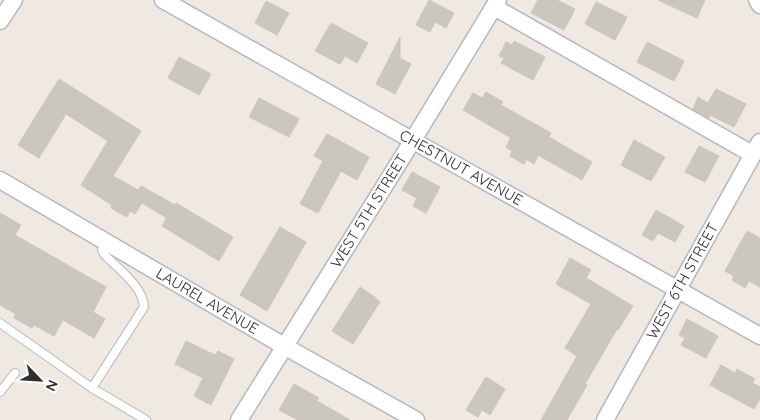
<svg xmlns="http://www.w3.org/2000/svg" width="760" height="420" viewBox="0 0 760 420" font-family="Quicksand,sans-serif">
<rect width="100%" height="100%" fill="#efe9e1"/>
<g fill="#cbc7bf" stroke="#cbc5ba">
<path d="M429,0L454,13L446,28L435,22L430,32L416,25Z"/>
<path d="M538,0H557L575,9L564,30L531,13Z"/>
<path d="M658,0H705L697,18Z"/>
<path d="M266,1L289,13L277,35L255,23Z"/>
<path d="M596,2L627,17L615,40L585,24Z"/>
<path d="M331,23L368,43L357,63L345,56L340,64L315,51Z"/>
<path d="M400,37V58L411,64L395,94L376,84Z"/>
<path d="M514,41L545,57L533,80L501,63L504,58L499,56L506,42L512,45Z"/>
<path d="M647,42L684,61L674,81L637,62Z"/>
<path d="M179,57L211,74L199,95L168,78Z"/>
<path d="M59,79L141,131L113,176L138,190L141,186L175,205L176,203L233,237L219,261L162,226L167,218L142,203L135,214L130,211L127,217L111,208L112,205L81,185L108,141L66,114L39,158L18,145Z"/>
<path d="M716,89L746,104L734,127L710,115L709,118L693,109L698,97L708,103Z"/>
<path d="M486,92L503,102L501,105L551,133L549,137L592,162L582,180L538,155L534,164L526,159L524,164L510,156L512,151L506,147L511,138L463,110L473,93L482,98Z"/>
<path d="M259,98L299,119L289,137L249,117Z"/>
<path d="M327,134L369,157L357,180L341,171L318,213L300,204L323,161L314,156Z"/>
<path d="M634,140L665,157L651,181L621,165Z"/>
<path d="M699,146L719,156L705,182L685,172Z"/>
<path d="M412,172L440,187L426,213L413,206L417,198L402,190Z"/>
<path d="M656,210L684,226L675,242L658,233L653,241L642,235Z"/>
<path d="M0,213L21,225L15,235L106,287L93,312L105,319L94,338L63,320L54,336L34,325L32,328L14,318L16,314L0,305Z"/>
<path d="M280,227L306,242L267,311L240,295Z"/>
<path d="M747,231L760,238V287L749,281L745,288L732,280L734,276L725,271Z"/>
<path d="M570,258L591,270L586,278L633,306L618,330L617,329L585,384L587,385L567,420H541L577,356L565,348L591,304L556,284Z"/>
<path d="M360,287L376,298V299L380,302L353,344L332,331Z"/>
<path d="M687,319L718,336L706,358L681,345L685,338L679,335Z"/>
<path d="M186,341L215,355L218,351L234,359L211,405L194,396L203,378L175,364Z"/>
<path d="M721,365L735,373L737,369L755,379L752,383L760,387V399L754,409L710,385Z"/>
<path d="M486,377L505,389L490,415L482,410L478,417L466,410Z"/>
<path d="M294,384L319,398L317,401L350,420H298L279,410Z"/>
</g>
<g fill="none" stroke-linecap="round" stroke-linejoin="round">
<defs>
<g id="service">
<path d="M0,323L92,388L146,420"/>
<path d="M92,388L144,307C143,286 118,269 104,254L102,250L105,241"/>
<path d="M0,392L15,373"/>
</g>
<g id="minor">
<path id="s1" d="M163,0L760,336"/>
<path d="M757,0L760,5"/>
<path d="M494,7L752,154"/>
<path d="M0,21L14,0"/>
<path id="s2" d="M0,180L284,346L416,420"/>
<path id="s3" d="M239,420L413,140L498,0"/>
<path id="s4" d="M605,420L760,142"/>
</g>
</defs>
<use href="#service" stroke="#b4b7c1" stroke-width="10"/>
<use href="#minor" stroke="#b4b7c1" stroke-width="19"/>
<use href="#service" stroke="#fff" stroke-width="8"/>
<use href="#minor" stroke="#fff" stroke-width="16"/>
</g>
<g text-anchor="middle" stroke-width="4" stroke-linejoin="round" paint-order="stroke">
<g font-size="15" fill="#2e2e2e" stroke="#fff">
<text dy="5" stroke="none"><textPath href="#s1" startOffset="342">CHESTNUT AVENUE</textPath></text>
<text dy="5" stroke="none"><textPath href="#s3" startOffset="246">WEST 5TH STREET</textPath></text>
<text dy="5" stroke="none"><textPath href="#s4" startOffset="159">WEST 6TH STREET</textPath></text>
<text dy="5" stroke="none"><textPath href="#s2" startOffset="240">LAUREL AVENUE</textPath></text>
</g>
</g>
<g transform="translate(40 380) rotate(115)" stroke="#ffffff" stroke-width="4" paint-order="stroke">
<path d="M0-4L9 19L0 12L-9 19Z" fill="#2e2e2e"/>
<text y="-8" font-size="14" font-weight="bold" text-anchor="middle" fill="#2e2e2e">N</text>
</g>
</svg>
